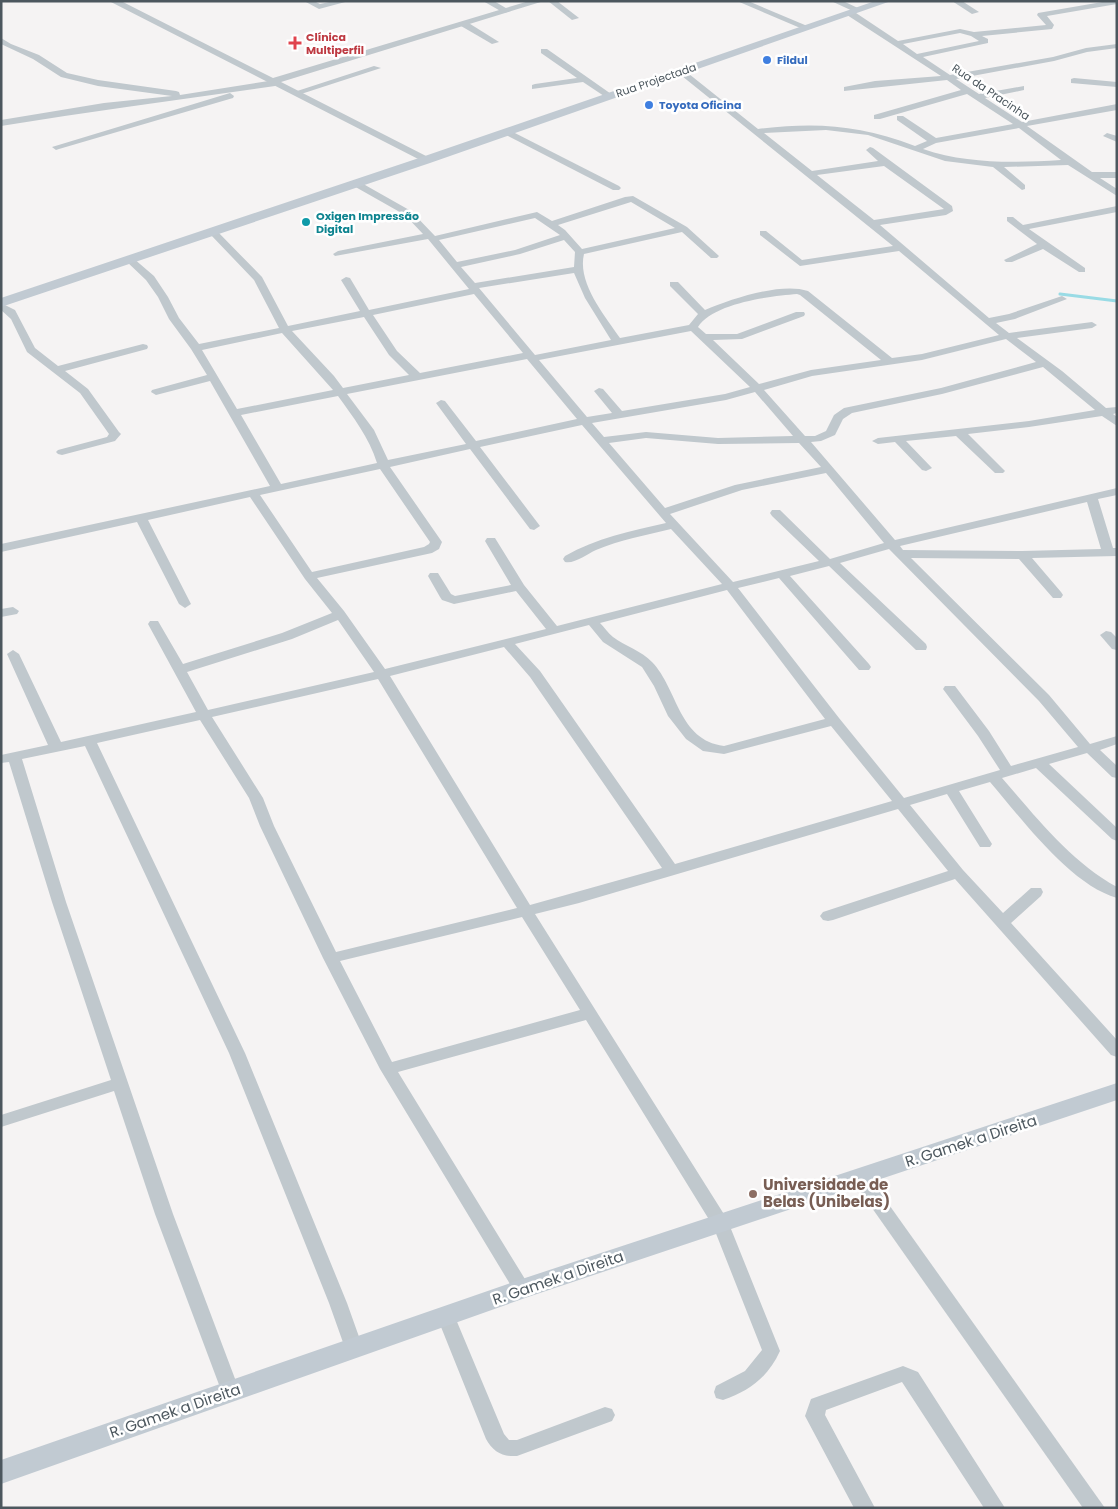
<svg xmlns="http://www.w3.org/2000/svg" width="1118" height="1509" viewBox="0 0 1118 1509" font-family="Poppins,sans-serif">
<rect width="100%" height="100%" fill="#f5f3f3"/>
<g fill="none" stroke-linecap="round" stroke-linejoin="round">
<path stroke="#99dbe5" stroke-width="3" d="M1060,294L1117,301"/>
<g fill="#c0c8cd" fill-rule="evenodd">
<path d="M304,1H314L320,4L334,1H349L319,9Z"/>
<path d="M483,1H494L511,11L504,13Z"/>
<path d="M548,1H557L579,18L572,20Z"/>
<path d="M737,1H748L812,28L805,30Z"/>
<path d="M831,1H843L862,10L855,12Z"/>
<path d="M952,1H962L979,12L972,14Z"/>
<path d="M1108,1H1117V4L1047,16L1054,25L1052,29L982,36L988,39V43L923,57L950,75L1053,57L1086,48L1117,44V48L1087,52L1054,61L956,79L979,94L1024,86V90L985,98L1022,122L1117,104V110L1027,126L1092,172H1117V178H1100L1117,189V196L1068,165L1004,167L1025,185V189L1022,190L993,167L945,161L868,135L826,130L764,133L812,171L878,161L866,150L870,147L873,148L952,206L953,211L946,215L880,225L989,318L1009,314L1062,296L1067,299L1015,319L996,323L1009,333L1092,322L1097,325L1092,328L1017,338L1062,371L1106,408L1117,407V413L1113,414L1117,417V426L1102,416L1029,427L968,434L1005,471L1003,473H995L956,436L906,441L932,468L926,471L922,470L895,442L878,444L872,441L878,438L1029,421L1095,410L1043,367L942,394L852,413L843,419L835,435L821,441L811,442L895,540L1117,488V495L1098,499L1113,548H1117V556L1032,558L1061,592L1063,595L1061,598H1053L1019,559L911,558L1049,695L1090,744L1117,736V744L1100,750L1117,766V778L1112,777L1087,753L1049,764L1117,828V841L1112,839L1036,768L1002,778C1037,818 1070,861 1117,887V898C1070,885 1021,818 990,782L959,791L992,844L990,847H980L947,794L910,805L963,870L1003,913L1031,888H1041L1043,892L1041,896L1011,923L1117,1040V1057L1111,1055L955,879L833,920L828,921L823,920L820,916L823,912L948,871L898,809L579,903L535,914L727,1219L780,1351C768,1377 750,1391 723,1400L716,1398L714,1392L716,1386L745,1371L762,1350L713,1226L586,1020L398,1072L528,1284L531,1289L528,1294L522,1296L516,1294L380,1069L323,958L260,826L249,798L200,720L97,743L245,1053L347,1303L363,1348L361,1354L354,1356L347,1354L345,1348L329,1303L229,1053L85,746L22,759L66,902L173,1214L240,1392L238,1398L231,1400L224,1398L155,1214L114,1091L1,1127V1115L111,1080L52,902L9,762L1,763V755L48,745L7,654L13,650L19,654L61,742L196,712L148,624L150,621H158L183,664L282,633L332,613L305,579L250,497L148,520L191,604L185,608L179,604L137,522L1,552V544L270,486L210,381L156,395L151,392L152,390L207,375L191,349L169,319L158,297L146,280L125,260L127,258H133L154,276L168,297L179,318L199,344L279,328L254,280L210,234V230H216L262,277L288,326L360,311L341,280L346,277L350,278L369,310L469,289L428,239L335,256L333,254L338,251L423,234L405,215L352,185V181H358L411,211L435,236L537,212L552,221L625,197L633,196L687,227L719,256L717,258H711L682,232L584,254C577,283 605,316 620,338L689,325L698,314L670,286V282H678L705,310C731,299 781,282 808,291L892,358L922,354L999,335L899,251L800,266L760,235V231H766L802,260L893,246L677,72L684,70L758,129C818,122 858,125 915,146L927,141L897,120V116H903L936,138L1013,124L967,94L880,119H874V115L961,90L947,80L844,91V87L875,81L941,76L847,15V11H853L898,41L960,29L974,32L1046,25L1037,15L1038,13ZM960,33L971,36L979,41L917,54L903,44ZM1019,128L1061,160C1014,163 967,164 923,149L936,143ZM884,166L944,209L874,220L817,175ZM631,202L675,228L582,249L565,230L558,225ZM535,218L560,235L515,250L457,262L439,240ZM564,240L575,252L574,267L475,283L461,267L520,254ZM574,273L585,298L611,340L535,355L479,288ZM474,294L523,353L420,373L397,351L373,315ZM797,294L800,295L881,360L811,370L759,384L713,340L742,339L804,316L805,314L804,312H796L737,334H706L698,327C713,303 771,296 797,294ZM364,317L389,355L409,375L343,388L334,376L292,331ZM691,331L750,387L725,394L622,411L603,389L599,388L594,391L612,413L587,417L539,360ZM282,333L333,390L237,409L202,350ZM1006,339L1036,362L941,388L844,408L834,415L826,431L815,436H805L764,390L812,376L922,360ZM527,359L577,419L476,441L445,401L441,400L436,403L466,444L388,460L374,430L347,394ZM755,392L793,436L718,438L646,432L604,437L592,423L726,400ZM338,396C353,417 369,437 377,463L281,484L241,415ZM582,425L666,523C631,531 596,538 565,556L563,559L565,562C575,564 587,554 596,550C620,540 646,535 671,529L722,584L557,626L524,585L495,538H487L485,541L511,585L455,596L451,594L438,573H430L428,576L440,597L442,600L454,604L516,591L546,629L385,669L344,611L317,578L432,553L439,549L442,542L390,467L470,449L530,529L534,530L540,526L480,447ZM646,438L718,444L799,443L821,467L735,485L665,508L609,443ZM380,469L430,542L429,544L424,547L312,572L260,495ZM826,473L884,543L830,559L780,510H772L770,513L772,516L819,561L733,582L670,514L742,490ZM1087,502L1101,549L1022,551L903,550L900,546ZM889,549L1039,701L1078,747L1011,766L989,731L955,686H945L943,689L978,736L1000,770L904,798L839,718L738,588L779,578L859,670H869L871,667L869,664L790,576L829,566L916,650H926L927,647L926,644L840,563ZM727,590L825,719L724,746C678,740 678,689 652,662C642,651 625,646 613,637C608,633 604,627 600,623ZM338,620L374,672L208,710L187,672L292,639ZM589,625L603,642L642,667L654,686L668,716L686,739L703,751L724,754L831,726L892,801L675,864L540,671L515,644ZM504,647L530,677L662,868L530,905L390,676ZM378,679L517,908L336,952L274,826L263,798L212,717ZM522,917L580,1010L392,1062L340,961Z"/>
<path d="M461,22H467L499,42L492,44L461,26Z"/>
<path d="M1,38L11,44L39,55L67,73L98,80L176,91L179,92L180,95L275,80L279,83L275,86C184,99 92,111 1,126V120L104,103L172,96L98,86L61,77L33,59L1,44Z"/>
<path d="M541,49H547L614,96L607,98L583,82L532,89V85L535,84L577,78L541,53Z"/>
<path d="M374,66L381,68L298,95L291,93Z"/>
<path d="M1074,78L1117,82V87L1071,83V79Z"/>
<path d="M230,93L234,96L233,98L59,149L56,150L52,147Z"/>
<path d="M507,129L619,186L621,188L619,190H613L504,134L503,132Z"/>
<path d="M1107,133L1117,136V142L1103,136Z"/>
<path d="M1117,206V212L1029,229L1085,268V272H1079L1043,249L1012,262H1006L1004,260L1037,244L1007,221V217H1013L1023,225Z"/>
<path d="M1,303L15,310L35,348L58,366L143,344L147,345L148,347L147,349L65,371L88,389L119,432L121,434L115,441L62,455L58,454L56,452L58,450L107,437L109,434L80,393L27,352L11,319L1,310Z"/>
<path d="M13,607L19,611L17,614L1,617V609Z"/>
<path d="M1106,631L1111,632L1117,638V650L1112,649L1100,635Z"/>
<path d="M859,1169L865,1171L1105,1508H1083L853,1181L850,1176L853,1171Z"/>
<path d="M446,1309L452,1312L455,1317L504,1434L509,1440H517L605,1407L612,1409L615,1415L612,1421L517,1456C503,1457 493,1452 486,1439L437,1317L440,1312Z"/>
<path d="M903,1366L918,1372L1005,1508H984L902,1382L826,1410L825,1415L875,1508H854L805,1416L811,1399Z"/>
</g>
<path fill="#c0c8cd" fill-rule="evenodd" d="M109,1H121L273,78L529,1H544L281,82L430,158L431,160L430,162L426,163Z"/>
<g fill="#c1cad2" fill-rule="evenodd">
<path d="M875,1H891L430,163L1,307V298L422,157Z"/>
<path d="M1117,1083V1100L528,1297L1,1484V1460L522,1279Z"/>
</g>
</g>
<path fill="#e0444e" stroke="#fff" stroke-width="2" d="M292.5 35.5h5v5h5v5h-5v5h-5v-5h-5v-5h5z"/>
<g fill="#3f7fe0" stroke="#fff" stroke-width="2">
<circle cx="767" cy="60" r="5"/>
<circle cx="649" cy="105" r="5"/>
</g>
<circle fill="#0f9aa8" stroke="#fff" stroke-width="2" cx="306" cy="222" r="5"/>
<circle fill="#8d6e63" stroke="#fff" stroke-width="2" cx="753" cy="1194" r="5"/>
<g text-anchor="middle" stroke-width="5" stroke-linejoin="round" paint-order="stroke">
<g font-size="11" font-weight="bold" fill="#be3a42" stroke="#fff" text-anchor="start">
<text x="306" y="41">Clínica<tspan x="306" dy="13">Multiperfil</tspan></text>
</g>
<g font-size="11" font-weight="bold" fill="#366cbe" stroke="#fff" text-anchor="start">
<text x="777" y="64">Fildul</text>
<text x="659" y="109">Toyota Oficina</text>
</g>
<g font-size="11" fill="#4c575e" stroke="#fff">
<text transform="translate(656 80) rotate(-19)" y="4">Rua Projectada</text>
<text transform="translate(991 92) rotate(34)" y="4">Rua da Pracinha</text>
</g>
<g font-size="11" font-weight="bold" fill="#0d838f" stroke="#fff" text-anchor="start">
<text x="316" y="220">Oxigen Impressão<tspan x="316" dy="13">Digital</tspan></text>
</g>
<g font-size="15" fill="#4c575e" stroke="#fff">
<text transform="translate(971 1141) rotate(-18)" y="5">R. Gamek a Direita</text>
<text transform="translate(558 1278) rotate(-19)" y="5">R. Gamek a Direita</text>
<text transform="translate(175 1411) rotate(-19)" y="5">R. Gamek a Direita</text>
</g>
<g font-size="15" font-weight="bold" fill="#785e54" stroke="#fff" text-anchor="start">
<text x="763" y="1190">Universidade de<tspan x="763" dy="17">Belas (Unibelas)</tspan></text>
</g>
</g>
<rect width="1118" height="1509" fill="none" stroke="#4c575e" stroke-width="5"/>
</svg>
